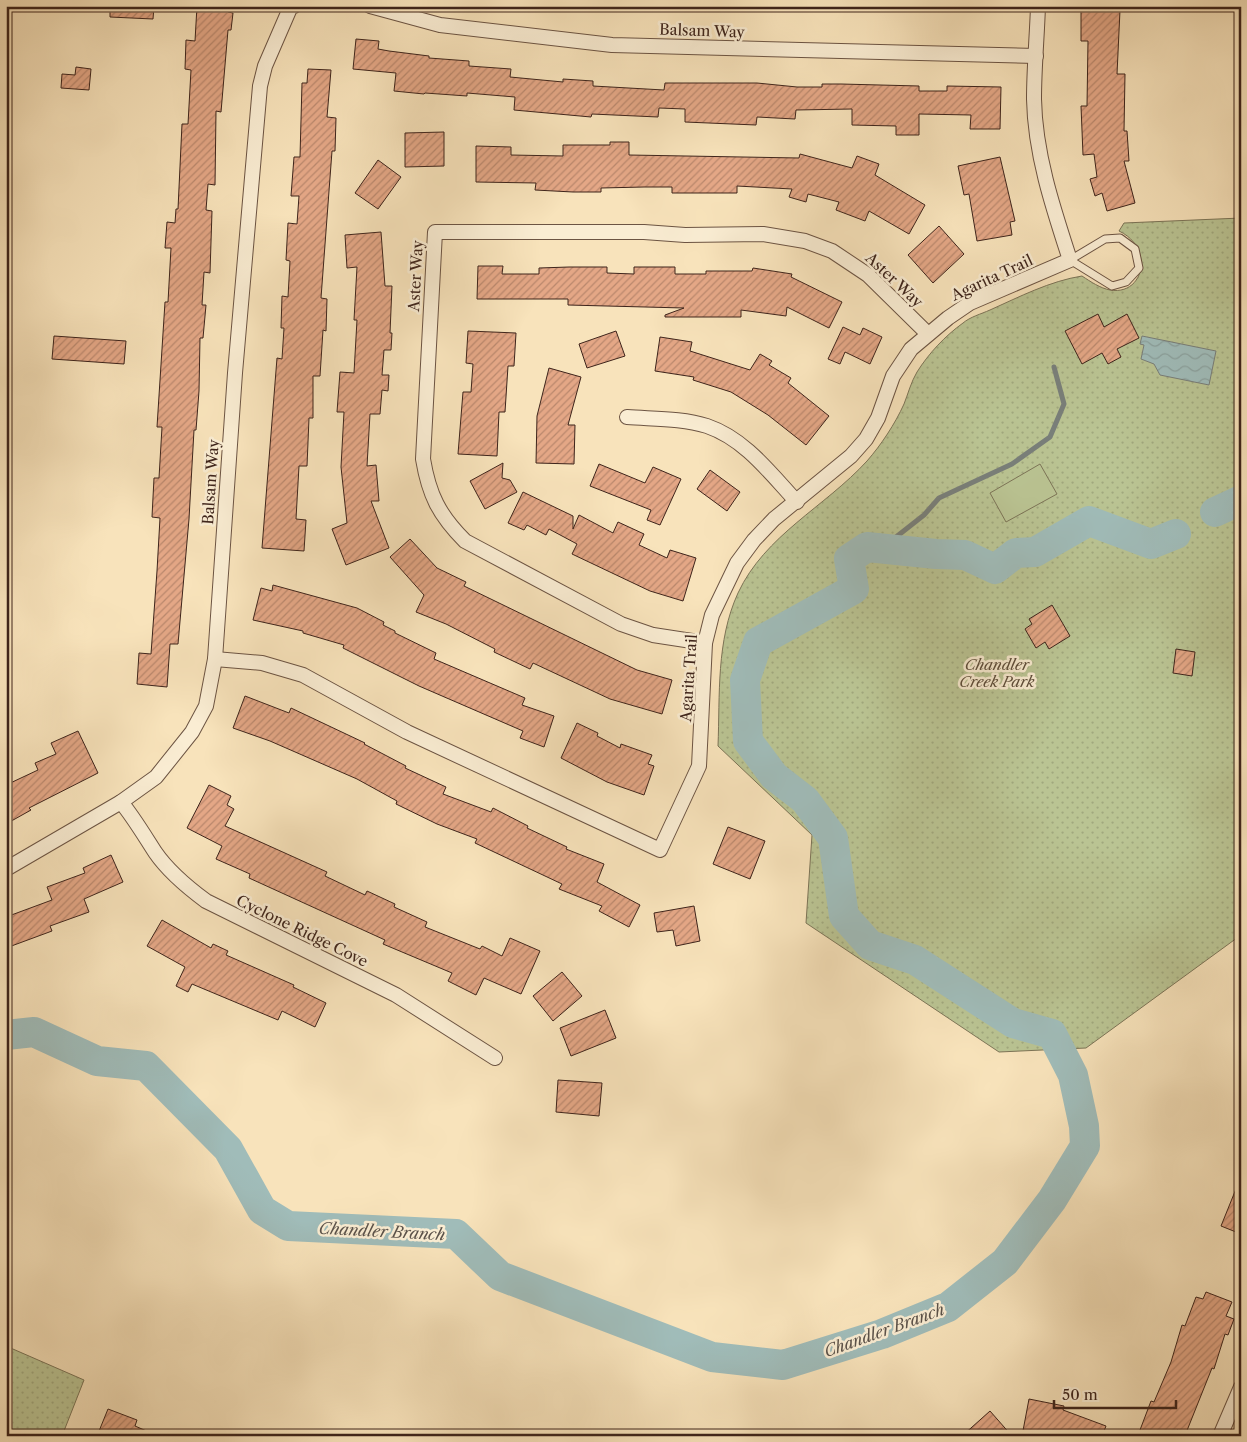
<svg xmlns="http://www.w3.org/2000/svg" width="1247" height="1442" viewBox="0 0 1247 1442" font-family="'Libre Caslon Text',serif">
<defs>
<pattern id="grass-dots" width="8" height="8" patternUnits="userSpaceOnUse" patternTransform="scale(1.25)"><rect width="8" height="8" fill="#bac493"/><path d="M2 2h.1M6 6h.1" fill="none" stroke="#a1a87e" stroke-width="1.8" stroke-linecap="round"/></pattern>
<pattern id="water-waves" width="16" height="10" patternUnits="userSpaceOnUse" patternTransform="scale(1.25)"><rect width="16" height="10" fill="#a0bcb9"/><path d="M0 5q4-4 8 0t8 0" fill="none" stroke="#8ba19e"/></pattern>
<pattern id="building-hatch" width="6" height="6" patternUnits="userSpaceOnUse" patternTransform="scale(1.25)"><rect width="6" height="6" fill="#e4a786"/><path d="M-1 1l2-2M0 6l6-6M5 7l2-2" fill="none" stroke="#ba886d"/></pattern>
</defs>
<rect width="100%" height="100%" fill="#f8e3bb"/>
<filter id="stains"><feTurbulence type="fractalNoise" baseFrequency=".004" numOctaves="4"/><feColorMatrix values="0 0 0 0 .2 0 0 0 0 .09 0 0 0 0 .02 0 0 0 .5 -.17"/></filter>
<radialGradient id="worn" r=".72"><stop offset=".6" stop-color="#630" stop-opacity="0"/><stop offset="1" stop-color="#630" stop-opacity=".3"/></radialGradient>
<g fill="url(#grass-dots)" stroke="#7c7457">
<path d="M1241,218V935L1086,1048L999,1052L806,923L812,835L718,746C720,695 716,641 738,593C765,535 825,507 867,461C881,445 895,424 904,404C908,394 911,382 917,372C929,353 945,336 963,323C970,317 981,314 990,310C1019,297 1050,281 1082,276C1091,282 1100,288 1110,290C1144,296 1155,248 1119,231L1124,223Z"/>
<path d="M6,1346L84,1380L62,1436H6Z"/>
</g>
<path fill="#bac493" stroke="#7c7457" d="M1040,464L1057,494L1006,522L990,493Z"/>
<path fill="url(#water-waves)" stroke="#797f7a" d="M1142,336L1216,351L1209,385L1160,375L1154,364L1141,359L1144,345L1140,344Z"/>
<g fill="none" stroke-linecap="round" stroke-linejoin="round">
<path stroke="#797f7a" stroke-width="5" d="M882,548L924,515L939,498L1012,464L1050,437L1064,404L1054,367"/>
<g stroke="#a0bcb9" stroke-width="30">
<path d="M1215,512L1241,500"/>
<path d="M6,1035L34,1032L97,1061L146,1066L228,1149L262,1210L288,1226L456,1234L500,1276L712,1357L783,1365L882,1334L948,1307L1005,1262L1052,1200L1085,1146L1084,1126L1073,1075L1052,1034L1013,1023L915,960L870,945L844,916L833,838L805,800L774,776L748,741L745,680L758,642L854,589L849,559L867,547L936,554L965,555L995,569L1016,553L1035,552L1089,521L1151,544L1176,534"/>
</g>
</g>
<g fill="url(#building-hatch)" stroke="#3e241b">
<path d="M110,6H154L153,19L110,17Z"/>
<path d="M197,6H228V12L233,13L231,30H228L221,112L216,111L215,185L208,184L206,210L212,211L210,273L204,272L202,305H206L203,338H200L199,391L196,430H194L189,519L178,644H170L167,687L137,684L139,653L151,654L157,571L160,518L152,517L154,478H159L162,427H157L165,302H168L171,248H165L167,222L175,223L176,209H178L182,124H188L191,70L185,69L186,40L195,41Z"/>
<path d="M1081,10H1120L1117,74H1125L1124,131H1127L1129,161H1124L1135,203L1107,211L1102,193L1095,196L1090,179L1097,177L1094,154L1083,155L1081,106H1087L1088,41H1081Z"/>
<path d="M356,39L379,41L378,49L389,51L429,56V58L469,61V66L511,69L510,77L563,82V79L593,81V86L664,90L665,83H757L797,87H822V84H841L919,86V91H947V86L1001,87L1000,129H970L971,115L919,114V135H896V126L852,125V109L796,110L795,119L757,117L756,125L685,122V109L659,108L658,117L592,114L591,117L514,110L515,97L467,93V96L425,93L424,94L394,91L396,73L353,69Z"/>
<path d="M76,67L91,69L89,90L61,88L62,74L75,75Z"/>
<path d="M308,69L331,70L327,117L336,118L335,151H332L321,298L327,299L326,331L323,330L320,376H313V418H309L307,466H299L296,519L306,520L304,551L262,548L277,358L282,359L284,328H281L282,296L288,297L290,261L286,260L288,223L297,224L299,196H291L294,157H300L302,83H307Z"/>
<path d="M444,132V166L405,167V133Z"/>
<path d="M610,142H629V155L799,158L800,154L852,168L857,156L879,164L875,175L925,205L909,234L869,211L865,221L836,210L839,202L808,194L806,202L789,197L792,189L737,186V193H672V187H644L601,188V192H573L535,190L536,183L476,182V146L511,147V155L563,156V145H610Z"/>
<path d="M1000,157L1015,221L1010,222L1012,235L977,241L969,194L964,195L958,166Z"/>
<path d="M378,160L401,177L378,209L355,193Z"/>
<path d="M939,226L964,254L933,283L908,255Z"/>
<path d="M381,232L385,286H392L390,333H392L391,350H384L382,375H389L388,391L382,390L380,414H370L367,466L376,465L379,501H371L389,548L346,565L332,529L347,523L341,467L344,412H337L340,372L354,373L357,320H354L357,267L347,268L345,235Z"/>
<path d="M478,266H503L502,274H539V268L569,267H607V273L634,274V267H675V274H706V271H752L753,268L792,274L791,277L842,302L829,328L787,307L786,316L741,310V317H665V315L684,308L568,305V299H477Z"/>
<path d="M1098,314L1104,327L1127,314L1139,338L1117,349L1121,357L1108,364L1102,353L1082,364L1065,331Z"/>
<path d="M843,327L860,335L863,328L882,337L870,364L845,352L840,364L828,359Z"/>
<path d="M468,331L516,333L514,366H508L505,412H499L497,456L458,454L463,392H471L473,364L466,363Z"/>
<path d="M616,331L625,356L587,368L579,344Z"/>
<path d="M54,336L126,341L124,364L52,359Z"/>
<path d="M660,337L692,342L690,351L750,370L760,354L772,361L769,365L791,378L788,383L829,416L806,445L768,415L731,392L693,380L694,377L655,371Z"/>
<path d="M549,368L581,377L568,425H575L574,464L536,463L537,416Z"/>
<path d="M503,463L502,478L510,480L517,492L485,509L470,481Z"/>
<path d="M599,464L645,483L653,467L681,479L660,525L647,520L651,510L590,486Z"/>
<path d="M710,470L740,492L727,511L697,489Z"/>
<path d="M523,492L573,516V529L579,515L613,533L618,522L644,534L639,545L667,558L670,550L696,558L683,601L650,591L572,554L577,544L549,529L546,535L527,525L524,530L508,523Z"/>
<path d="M410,539L437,568L466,582L464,586L637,670L672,680L662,714L610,699L533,663L530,669L494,652L495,649L446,624L416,612L424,595L390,557Z"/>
<path d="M273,585L357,608L384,622L383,625L395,631V633L436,653L434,659L525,698L522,705L554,716L544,747L520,738L523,731L419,686L343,648L344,645L303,633V631L253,620L261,588L272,591Z"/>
<path d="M1052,605L1070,636L1049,649L1045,642L1036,648L1025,629L1032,624L1029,619Z"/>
<path d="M1176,649L1195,652L1192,676L1173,673Z"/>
<path d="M245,696L289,713L291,708L365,743L364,744L406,766L405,768L446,787L443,794L491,812L493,808L528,826L527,828L567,847L566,849L604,864L597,882L640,905L629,927L599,911L602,906L559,889L562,884L475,843L477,839L437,824L396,804L397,801L357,779L270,741L233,728Z"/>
<path d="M577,723L598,733L597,736L620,748L621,744L652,755L648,764L654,766L644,795L607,782L561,758Z"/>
<path d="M78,731L98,773L29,808L31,810L6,824V785L38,770L35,763L56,754L51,743Z"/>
<path d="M209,785L231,796L227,805L234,809L225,826L327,872L325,876L365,895L367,891L395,904L394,907L427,922L425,927L480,949L482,946L502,956L510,938L540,951L521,994L484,978L476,995L448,981L452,973L383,944L385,940L249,878L250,874L216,859L222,846L187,828Z"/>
<path d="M728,827L765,841L750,879L713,864Z"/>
<path d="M111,855L123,882L84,899L89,912L50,926L52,931L6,948V917L52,900L47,887L85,873L83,868Z"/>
<path d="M694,906L700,941L676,946L673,930L657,932L654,913Z"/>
<path d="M162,920L211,948L213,944L228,951L226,955L294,985L293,987L326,1003L315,1027L282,1011L278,1020L192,984L188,992L176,986L185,967L147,946Z"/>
<path d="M562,972L582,996L553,1021L533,996Z"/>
<path d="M605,1010L616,1038L571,1056L560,1028Z"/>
<path d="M558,1080L602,1083L599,1116L556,1112Z"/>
<path d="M1240,1179H1241V1234L1221,1226Z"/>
<path d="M1206,1292L1232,1302L1226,1316L1234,1319L1228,1335L1225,1334L1214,1369L1212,1368L1186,1433L1177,1430L1176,1436H1156L1140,1430L1151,1401L1154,1402L1171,1362L1182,1325L1185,1326L1196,1297L1203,1299Z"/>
<path d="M1029,1399L1064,1406L1063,1410L1106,1426L1102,1436H1022Z"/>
<path d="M108,1409L137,1420L135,1426L158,1436H97Z"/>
<path d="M990,1411L1012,1436H962Z"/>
</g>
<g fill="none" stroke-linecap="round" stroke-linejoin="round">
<defs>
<path id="service" d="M1120,238L1135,249L1139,268L1126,282L1112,286L1070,260L1105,239Z"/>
<g id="minor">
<path d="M370,6L440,25L612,45L1036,56"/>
<path d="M627,417C653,419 682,418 707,426C745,439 770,473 797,502"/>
<path d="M705,643L653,635L621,624L465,541C439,515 429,495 423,459L435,232H644L685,235L763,234L805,241L832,251L868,275L928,334"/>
<path d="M215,659L262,663L303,675L407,732L660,850L699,766L705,643L712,615L737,563L754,540L774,519L851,456L866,439L878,418L893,376L911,349L948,318L970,303L1070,260C1053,208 1035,154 1034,99C1034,68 1037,37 1038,6"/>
<path d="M121,802C134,818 144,835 155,852C168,871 187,887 206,901L396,995L495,1058"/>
<path d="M6,869L121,802L156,777L192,732L206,706L215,659L235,373L260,86L265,66L291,6H294"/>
<path d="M1220,1436L1241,1387"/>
</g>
</defs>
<use href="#service" stroke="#6c5443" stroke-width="9"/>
<use href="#minor" stroke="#6c5443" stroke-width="16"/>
<use href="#service" stroke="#faedd3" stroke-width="7"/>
<use href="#minor" stroke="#faedd3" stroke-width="14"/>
</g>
<g text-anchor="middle" stroke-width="5" stroke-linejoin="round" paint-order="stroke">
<g font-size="15" fill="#3e241b" stroke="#faedd3">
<text transform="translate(702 31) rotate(2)" y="5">Balsam Way</text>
<text transform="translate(416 276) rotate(-87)" y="5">Aster Way</text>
<text transform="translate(992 278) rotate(-25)" y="5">Agarita Trail</text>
<text transform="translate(894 280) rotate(43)" y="5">Aster Way</text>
<text transform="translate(211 482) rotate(-86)" y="5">Balsam Way</text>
<text transform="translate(689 678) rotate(-86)" y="5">Agarita Trail</text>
<text transform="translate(302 931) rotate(26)" y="5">Cyclone Ridge Cove</text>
</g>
<g font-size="15" font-style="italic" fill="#5d4c39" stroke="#faedd3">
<text x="997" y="670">Chandler<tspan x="997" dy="17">Creek Park</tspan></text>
</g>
<g font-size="16" font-style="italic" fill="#5b524a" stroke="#faedd3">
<text transform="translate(382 1231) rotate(3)" y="6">Chandler Branch</text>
<text transform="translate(884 1330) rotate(-20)" y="6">Chandler Branch</text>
</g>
</g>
<rect width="1247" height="1442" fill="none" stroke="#f8e3bb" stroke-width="25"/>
<rect x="8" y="8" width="1232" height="1427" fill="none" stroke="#3e241b" stroke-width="2.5"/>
<rect x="12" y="12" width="1222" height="1417" fill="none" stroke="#3e241b"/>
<path d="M1054 1400v8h122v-8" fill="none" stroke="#3e241b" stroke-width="2.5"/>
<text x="1062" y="1400" font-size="15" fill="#3e241b" stroke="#faedd3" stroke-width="4" paint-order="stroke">50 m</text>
<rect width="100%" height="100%" filter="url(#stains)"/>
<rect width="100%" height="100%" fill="url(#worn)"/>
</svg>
